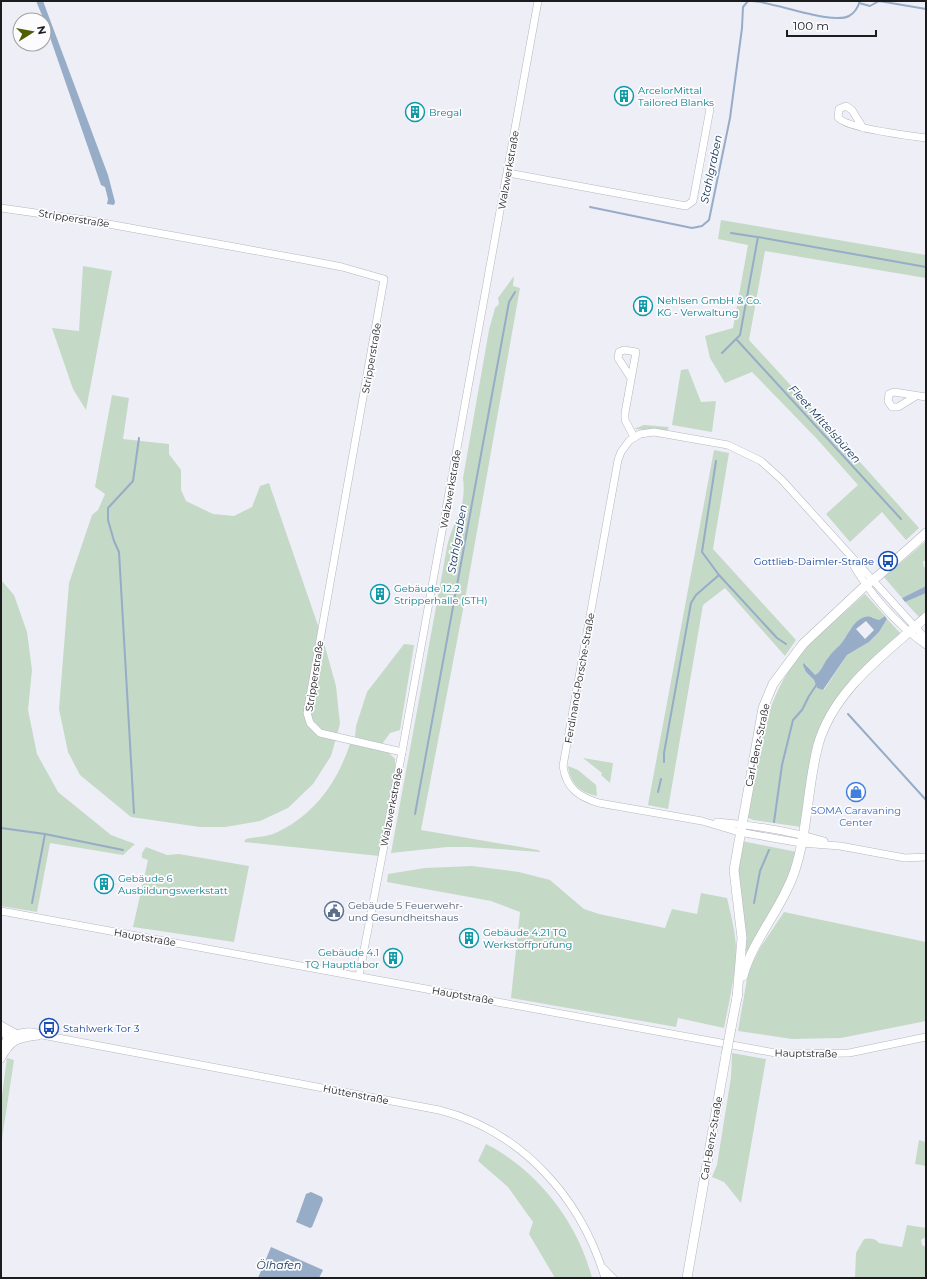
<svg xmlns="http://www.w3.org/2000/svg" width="927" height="1279" viewBox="0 0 927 1279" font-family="Montserrat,sans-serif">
<rect width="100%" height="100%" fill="#eeeef7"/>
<g fill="#c5d9c7">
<path d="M721,220L926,255V278L765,251L749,340L819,416L919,528L906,540L882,512L850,542L826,514L858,485L817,439L752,372L725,383L710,358L705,336L733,328L748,245L718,239Z"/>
<path d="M83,266L112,271L86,410L73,389L52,328L79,331Z"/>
<path d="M514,276L513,286L520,288L465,599L421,830L538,850L541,852L469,847H447L391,853L447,547C453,519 467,510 463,478L489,330L495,308L499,304L498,298Z"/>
<path d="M688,369L701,402L716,401L712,432L672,425L681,370Z"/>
<path d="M112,395L129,398L123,439L169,444V454L181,470V490L186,501L213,514L234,516L252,507L260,486L269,483L324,643L336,686L340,724L331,756L313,784L288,808L260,821L225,827H200L131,817L80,775L68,752L59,709L69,583L92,515L98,510L105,494L95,487Z"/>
<path d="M644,425L669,427L667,431L634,429Z"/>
<path d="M714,450L729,453L713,549L796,640L785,656L725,588L703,605L668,809L648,805Z"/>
<path d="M926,541V561H923L924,567H926V586L902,598L884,577Z"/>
<path d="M1,580L14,595L27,632L32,670L28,710L37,754L58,792L111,835L135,844L123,855L50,843L37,912L1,906Z"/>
<path d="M926,593V613L920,618L905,602Z"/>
<path d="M865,594L885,616L877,621L873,617L851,628L842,643L828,658L819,674L815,676L805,663L806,672L814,680L817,688L824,690L847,655L869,642L879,632L887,619L902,635L830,710L801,827L753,820L747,817C756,762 762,705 797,659C816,635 842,615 865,594Z"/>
<path d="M404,644L414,645L400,730L390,733L382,744L355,737L356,726L367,692Z"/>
<path d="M350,744L388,752L395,759V768L379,856L244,842L246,839C254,837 265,837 273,834C313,817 337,783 350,744Z"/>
<path d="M583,758L613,763L610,783L601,775L602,773Z"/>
<path d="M568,766L578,770L596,785L597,796C581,793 570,784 568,766Z"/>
<path d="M742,841L797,852L792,874L750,951L747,952L745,950V924L738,877Z"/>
<path d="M146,847L167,855L179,854L249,866L234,942L133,927L148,860L142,858V853Z"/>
<path d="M472,866L519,872L550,880L584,909L599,914L665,928L672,909L697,914L701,893L727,898C731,915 735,930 736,947C736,974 729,1002 724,1028L678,1018L676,1027L511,998L520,912L491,901L387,882L388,874L425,868Z"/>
<path d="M784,912L926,942V1021L841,1038L792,1039L738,1031L748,973L760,948Z"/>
<path d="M732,1053L766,1059L741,1203L724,1182L712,1177L717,1165L731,1077Z"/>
<path d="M7,1058L14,1060L1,1145V1103Z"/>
<path d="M919,1140L926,1142V1166L915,1164Z"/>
<path d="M486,1144C537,1170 578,1222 592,1278H555L529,1234L533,1222L508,1187L478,1161Z"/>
<path d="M907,1225L926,1228V1237L921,1240L922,1245L926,1247V1278H855L856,1253L864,1239C870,1238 875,1238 879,1243L902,1247Z"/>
</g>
<g fill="#96acc7" fill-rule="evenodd">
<path d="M36,1H43L108,175L115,202L114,205L107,204L108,199L105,187L101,185L44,20Z"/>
<path d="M926,586V593L905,602L902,598Z"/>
<path d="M885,616L887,619L879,632L869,642L847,655L823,690L817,688L814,680L806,672L803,665L804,663L815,675C821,673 823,664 828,658C831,653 836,649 840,645C848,636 852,621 865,617C871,615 874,619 879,620ZM866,621L874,630L865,639L856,629Z"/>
<path d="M311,1192L322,1197L323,1200L312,1227L310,1228L296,1222L306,1194Z"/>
<path d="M271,1247L323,1270L319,1278H258Z"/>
</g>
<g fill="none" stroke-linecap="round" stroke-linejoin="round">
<g stroke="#96acc7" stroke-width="2">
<path d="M752,1C774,2 832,25 849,16C855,13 858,7 860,1"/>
<path d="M859,3L870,6L879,1L926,9"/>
<path d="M590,207L692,228L702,226L709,220L730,118L742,28L743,7L748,1"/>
<path d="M731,233L757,237"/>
<path d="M737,340L901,519"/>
<path d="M722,353L740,335L758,237L926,267"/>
<path d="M716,461L702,552L719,575L777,638L786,644"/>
<path d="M848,714L926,800"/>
<path d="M664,762V753L691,603L696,595L719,575"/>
<path d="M658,792L661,779"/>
<path d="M134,813L119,552L114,541L108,520V508L133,481L139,438"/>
<path d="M415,814L509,302L515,292"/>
<path d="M774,822L782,765L793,720L802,710L809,696L817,684"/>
<path d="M1,828L45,834L123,850"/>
<path d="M32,903L45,834"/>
<path d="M754,903L760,871L769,850"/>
</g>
<defs>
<g id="minor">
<path d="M863,128L852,110L846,106L839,109L838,117C844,128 911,136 926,138"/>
<path d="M508,173L686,206L693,201L710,109L705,102"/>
<path d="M1,208L92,221L306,260L342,267L384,279L307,713L310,723L320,733L402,752"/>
<path d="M631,378L618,358L619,352L624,350L636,352L625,413V420L634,437"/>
<path d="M916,396L898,407H892L888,401L889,394L894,392L926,397"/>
<path d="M851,561C869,593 896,624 926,645"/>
<path d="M926,639L782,480L761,461L728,445L654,432L640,434L629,441L621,452L618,460L563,766C566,788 579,797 599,803L702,821L739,832L801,843L840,846L905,858L926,857"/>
<path d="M717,822C753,825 789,831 824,841"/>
<path d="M1,911L781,1054L849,1053L926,1037"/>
<path d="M359,976L402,752L538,1"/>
<path d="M1,1025L17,1034"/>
<path d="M1,1029L6,1036L12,1039"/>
<path d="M1,1048C8,1033 28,1028 42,1035L439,1110C522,1131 581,1198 605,1278"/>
<path d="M1,1059C12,1039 17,1039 38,1036"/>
<path d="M603,1268L613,1278"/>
</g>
<g id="tertiary">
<path d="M743,976C753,939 781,910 794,873C808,832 807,787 818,745C834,689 885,654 926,617"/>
<path d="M737,998L742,938L734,870L763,708L773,684L803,644L866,585L878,576L926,533"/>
<path d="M731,1028L738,992"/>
<path d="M687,1278L726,1055"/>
</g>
</defs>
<use href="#minor" stroke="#b5b6be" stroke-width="8"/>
<use href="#tertiary" stroke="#b5b6be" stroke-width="10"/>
<use href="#minor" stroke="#fff" stroke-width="7"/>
<use href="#tertiary" stroke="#fff" stroke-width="9"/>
<defs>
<path id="tertiary-bridge" d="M726,1055L731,1028"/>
</defs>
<use href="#tertiary-bridge" stroke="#b5b6be" stroke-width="10" stroke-linecap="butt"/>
<use href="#tertiary-bridge" stroke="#fff" stroke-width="9"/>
</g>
<defs>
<symbol id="building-ring" viewBox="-11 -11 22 22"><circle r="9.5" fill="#fcfcfe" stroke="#0f9aa8" stroke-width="1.5"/><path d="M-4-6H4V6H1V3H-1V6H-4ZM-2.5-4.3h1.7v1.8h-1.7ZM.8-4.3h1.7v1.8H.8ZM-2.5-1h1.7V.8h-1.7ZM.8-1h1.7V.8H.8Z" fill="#0f9aa8"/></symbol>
<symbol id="bus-ring" viewBox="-11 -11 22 22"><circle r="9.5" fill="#fcfcfe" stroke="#1a4fb4" stroke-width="1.5"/><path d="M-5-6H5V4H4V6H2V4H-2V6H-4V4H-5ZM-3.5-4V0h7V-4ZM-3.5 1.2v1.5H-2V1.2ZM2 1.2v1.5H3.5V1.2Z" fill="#1a4fb4"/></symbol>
<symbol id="shop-ring" viewBox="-11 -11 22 22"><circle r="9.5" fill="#fcfcfe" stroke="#3f7fe0" stroke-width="1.5"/><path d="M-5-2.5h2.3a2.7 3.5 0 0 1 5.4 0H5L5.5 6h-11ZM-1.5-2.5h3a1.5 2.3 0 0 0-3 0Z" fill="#3f7fe0"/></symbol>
<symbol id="civic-ring" viewBox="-11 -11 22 22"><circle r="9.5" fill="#fcfcfe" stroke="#5c6f8a" stroke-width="1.5"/><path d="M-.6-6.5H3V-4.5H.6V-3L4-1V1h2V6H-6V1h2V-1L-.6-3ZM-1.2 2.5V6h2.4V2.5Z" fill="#5c6f8a"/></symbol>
</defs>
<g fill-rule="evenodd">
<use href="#building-ring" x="613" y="85" width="22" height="22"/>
<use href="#building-ring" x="404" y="101" width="22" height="22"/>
<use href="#building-ring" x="632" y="295" width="22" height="22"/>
<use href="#bus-ring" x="877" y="550" width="22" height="22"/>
<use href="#building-ring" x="369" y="583" width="22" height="22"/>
<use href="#shop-ring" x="845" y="781" width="22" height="22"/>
<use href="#building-ring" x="93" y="873" width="22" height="22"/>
<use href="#civic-ring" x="323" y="900" width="22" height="22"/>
<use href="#building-ring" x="458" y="927" width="22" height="22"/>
<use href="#building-ring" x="382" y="947" width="22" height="22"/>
<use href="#bus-ring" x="38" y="1017" width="22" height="22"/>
</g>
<g text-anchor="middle" stroke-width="3.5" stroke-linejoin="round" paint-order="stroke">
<g font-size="10" fill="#0d838f" stroke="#fcfcfe" text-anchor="start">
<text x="638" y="94">ArcelorMittal<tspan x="638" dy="12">Tailored Blanks</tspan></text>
<text x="429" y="116">Bregal</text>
<text x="657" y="304">Nehlsen GmbH &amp; Co.<tspan x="657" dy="12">KG - Verwaltung</tspan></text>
<text x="394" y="592">Gebäude 12.2<tspan x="394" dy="12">Stripperhalle (STH)</tspan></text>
<text x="118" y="882">Gebäude 6<tspan x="118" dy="12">Ausbildungswerkstatt</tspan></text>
<text x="483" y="936">Gebäude 4.21 TQ<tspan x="483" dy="12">Werkstoffprüfung</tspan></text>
<text x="379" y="956" text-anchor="end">Gebäude 4.1<tspan x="379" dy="12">TQ Hauptlabor</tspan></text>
</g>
<g font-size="10" fill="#1c1c1f" stroke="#fcfcfe">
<text transform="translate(508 170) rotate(-80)" y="4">Walzwerkstraße</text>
<text transform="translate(74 218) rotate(9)" y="4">Stripperstraße</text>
<text transform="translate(371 358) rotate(-80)" y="4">Stripperstraße</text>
<text transform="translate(450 489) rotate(-80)" y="4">Walzwerkstraße</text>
<text transform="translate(314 676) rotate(-81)" y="4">Stripperstraße</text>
<text transform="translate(579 678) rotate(-80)" y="4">Ferdinand-Porsche-Straße</text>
<text transform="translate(757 745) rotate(-78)" y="4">Carl-Benz-Straße</text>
<text transform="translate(391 807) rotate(-79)" y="4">Walzwerkstraße</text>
<text transform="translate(145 937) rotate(10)" y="4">Hauptstraße</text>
<text transform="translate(463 995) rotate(10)" y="4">Hauptstraße</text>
<text transform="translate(806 1053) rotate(1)" y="4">Hauptstraße</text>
<text transform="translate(356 1094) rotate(11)" y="4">Hüttenstraße</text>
<text transform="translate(711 1138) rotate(-80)" y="4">Carl-Benz-Straße</text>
</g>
<g font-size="10" fill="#164399" stroke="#fcfcfe" text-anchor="end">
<text x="874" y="565">Gottlieb-Daimler-Straße</text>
<text x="63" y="1032" text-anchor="start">Stahlwerk Tor 3</text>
</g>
<g font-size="10" fill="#366cbe" stroke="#fcfcfe">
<text x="856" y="814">SOMA Caravaning<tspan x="856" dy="12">Center</tspan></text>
</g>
<g font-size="10" fill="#4e5e75" stroke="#fcfcfe" text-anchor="start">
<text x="348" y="909">Gebäude 5 Feuerwehr-<tspan x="348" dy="12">und Gesundheitshaus</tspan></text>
</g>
<g font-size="11" font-style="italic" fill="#103256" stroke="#fcfcfe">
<text transform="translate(711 169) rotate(-78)" y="4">Stahlgraben</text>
<text transform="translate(825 424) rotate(48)" y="4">Fleet Mittelsbüren</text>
<text transform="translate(457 539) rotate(-80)" y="4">Stahlgraben</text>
<text x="279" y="1269">Ölhafen</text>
</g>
</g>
<rect width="927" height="1279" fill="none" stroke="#1c1c1f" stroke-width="4"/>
<g transform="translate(32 32) rotate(79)"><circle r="19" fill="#fcfcfe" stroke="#a2a2a5"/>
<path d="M0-3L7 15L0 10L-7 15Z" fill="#515f00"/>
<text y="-6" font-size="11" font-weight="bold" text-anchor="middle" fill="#1c1c1f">N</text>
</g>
<path d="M787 30v6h89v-6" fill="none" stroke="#1c1c1f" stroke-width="2"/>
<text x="793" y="30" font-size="12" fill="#1c1c1f" stroke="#fcfcfe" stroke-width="3" paint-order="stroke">100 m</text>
</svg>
